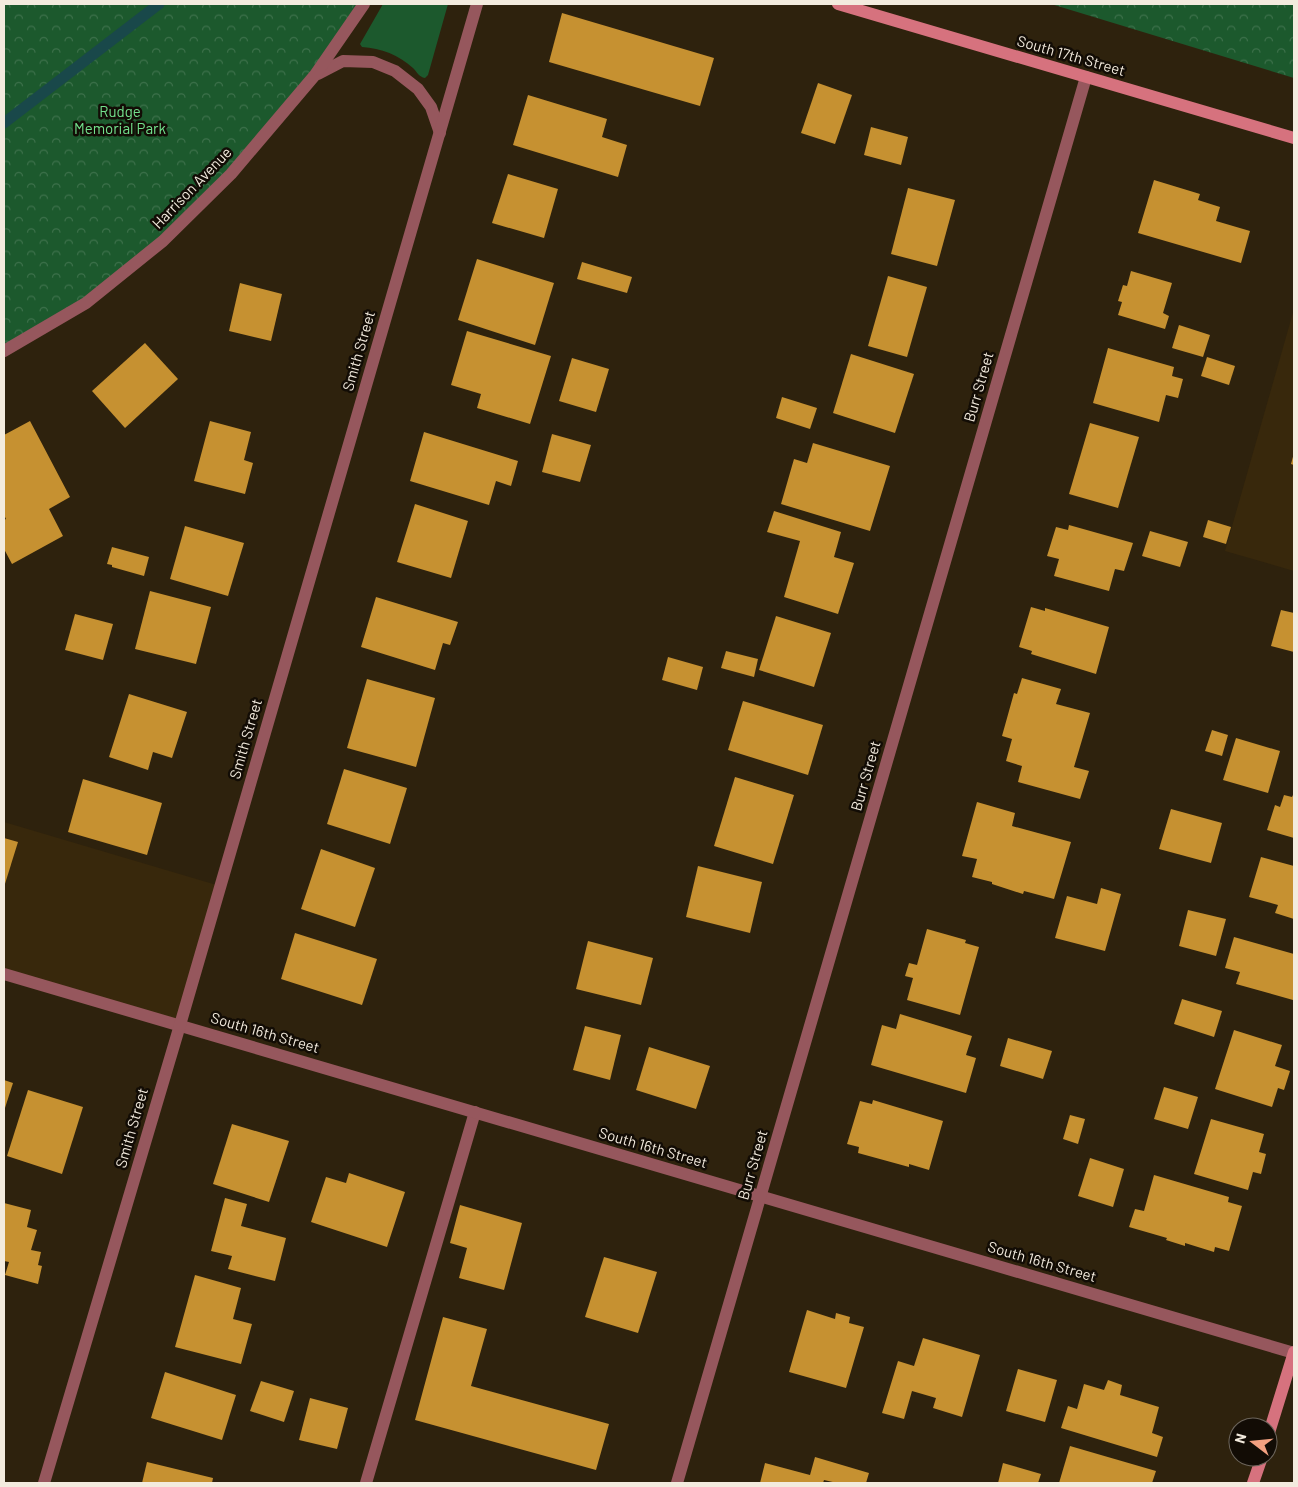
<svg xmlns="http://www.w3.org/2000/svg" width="1298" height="1487" viewBox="0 0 1298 1487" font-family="Barlow,sans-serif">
<defs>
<pattern id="park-crowns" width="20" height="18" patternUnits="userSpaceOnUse" patternTransform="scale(1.25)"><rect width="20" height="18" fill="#1c592d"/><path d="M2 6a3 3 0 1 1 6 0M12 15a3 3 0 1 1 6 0" fill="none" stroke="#3d714b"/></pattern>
</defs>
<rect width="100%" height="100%" fill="#2e220d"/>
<g fill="#38280c">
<path d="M1294,309V571L1225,551Z"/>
<path d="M4,822L220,886L180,1025L4,974Z"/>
</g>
<path fill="#1c592d" d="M383,4H448L428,75L425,78C419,77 417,72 413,68C399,55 381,48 362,47L360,44Z"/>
<g fill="url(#park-crowns)">
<path d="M4,4H364L231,174L86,303L4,351Z"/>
<path d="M1051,4H1294V78Z"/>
</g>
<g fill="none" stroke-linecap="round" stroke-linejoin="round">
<path stroke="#19484a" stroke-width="11" d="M4,123L159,4"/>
</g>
<g fill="#c69131">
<path d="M562,13L714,58L700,106L549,62Z"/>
<path d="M818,83L852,95L835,144L801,133Z"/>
<path d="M528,95L607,119L602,137L627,145L618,177L513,145Z"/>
<path d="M871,127L908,137L901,165L864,155Z"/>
<path d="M508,174L558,189L544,238L492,223Z"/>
<path d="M1154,180L1200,194L1198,200L1220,207L1216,221L1250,231L1241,263L1138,233Z"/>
<path d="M908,188L955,200L937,266L891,254Z"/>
<path d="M477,259L554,283L535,345L458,320Z"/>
<path d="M582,262L632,277L627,293L577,279Z"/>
<path d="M1131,271L1172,283L1163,313L1169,316L1165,329L1118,315L1122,302L1118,301L1123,285L1127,286Z"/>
<path d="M888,276L927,287L907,357L868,346Z"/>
<path d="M240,283L282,294L271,341L229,331Z"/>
<path d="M1179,325L1210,335L1203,357L1172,348Z"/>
<path d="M467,331L551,356L530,424L477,408L481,394L451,385Z"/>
<path d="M145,343L178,379L125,428L92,391Z"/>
<path d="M1108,348L1174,367L1172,376L1183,379L1178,398L1166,395L1159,422L1093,403Z"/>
<path d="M851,354L914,374L895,433L833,413Z"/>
<path d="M1207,357L1235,366L1229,385L1201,376Z"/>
<path d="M572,358L609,369L596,412L559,401Z"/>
<path d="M782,397L817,408L810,429L776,418Z"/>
<path d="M30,421L70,497L49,509L63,536L12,564L4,549V520L6,519L4,515V435Z"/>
<path d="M210,421L251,432L244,460L253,463L245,494L194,481Z"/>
<path d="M1090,423L1139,437L1118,508L1069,494Z"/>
<path d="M424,432L518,461L511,486L496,481L489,505L410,481Z"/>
<path d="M552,434L591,445L580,482L542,472Z"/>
<path d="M813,443L890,466L870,531L781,504L794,459L807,463Z"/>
<path d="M1294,453V465L1291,464Z"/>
<path d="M415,504L468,521L451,578L397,562Z"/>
<path d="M774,511L841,532L834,557L854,563L838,614L784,597L800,541L767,532Z"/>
<path d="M1208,520L1231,527L1226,544L1203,537Z"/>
<path d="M1069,525L1133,543L1124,571L1115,569L1109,591L1054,576L1059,559L1047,556L1056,527L1068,530Z"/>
<path d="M185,526L244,543L228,596L170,579Z"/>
<path d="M1150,531L1188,542L1180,567L1142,556Z"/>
<path d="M112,547L149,557L144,576L112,567V565L107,564Z"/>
<path d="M150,591L211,607L196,664L135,649Z"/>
<path d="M376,597L458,622L450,645L443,643L435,670L361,647Z"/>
<path d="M1031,607L1045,611V608L1109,627L1096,674L1031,654L1032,651L1019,647Z"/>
<path d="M1281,610L1294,613V652L1271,646Z"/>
<path d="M75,614L113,624L103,660L65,650Z"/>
<path d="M776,616L831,633L814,687L759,670Z"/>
<path d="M726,651L758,659L754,677L721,668Z"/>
<path d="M668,657L703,667L697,690L662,680Z"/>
<path d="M1022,678L1061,689L1056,704L1090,713L1074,767L1089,771L1080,799L1018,782L1022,766L1006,761L1012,739L1002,736L1014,693L1017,694Z"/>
<path d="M367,679L435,698L416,767L347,748Z"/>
<path d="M129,694L187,712L172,758L153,752L148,770L109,757Z"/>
<path d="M743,701L823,725L808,775L728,750Z"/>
<path d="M1212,730L1228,735L1222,756L1205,751Z"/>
<path d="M1236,738L1280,751L1268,793L1223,780Z"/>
<path d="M344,769L407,788L390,844L327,824Z"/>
<path d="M735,777L794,795L773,864L714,846Z"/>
<path d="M83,779L162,803L147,855L68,832Z"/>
<path d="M1294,793V838L1267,830L1275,805L1280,807L1284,795L1292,797Z"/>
<path d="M977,802L1015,813L1012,826L1071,842L1054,899L1024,891L1023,894L992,884V882L972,877L977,859L962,856Z"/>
<path d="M1171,809L1222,823L1211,863L1159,849Z"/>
<path d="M4,838L18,842L4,887Z"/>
<path d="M321,849L375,868L355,927L301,909Z"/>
<path d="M1261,857L1294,866V919L1275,913L1278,905L1249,897Z"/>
<path d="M698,866L762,882L750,933L686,917Z"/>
<path d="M1101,888L1121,894L1105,951L1055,938L1067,896L1097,904Z"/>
<path d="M1188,910L1226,919L1216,956L1179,946Z"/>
<path d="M927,929L966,940L965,943L979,947L960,1015L907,1000L913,978L905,976L909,963L917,965Z"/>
<path d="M295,933L377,959L362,1005L281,979Z"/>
<path d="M1234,937L1294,954L1293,1000L1236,984L1240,972L1225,968Z"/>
<path d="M588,941L653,958L641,1005L576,989Z"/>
<path d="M1182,999L1222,1011L1214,1037L1174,1024Z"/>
<path d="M900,1014L972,1036L966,1055L976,1058L966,1093L871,1065L882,1025L896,1029Z"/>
<path d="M585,1026L621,1035L610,1080L573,1070Z"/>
<path d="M1234,1030L1282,1045L1275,1066L1290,1071L1284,1090L1278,1088L1272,1107L1215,1089Z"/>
<path d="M1008,1038L1052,1051L1043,1079L1000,1066Z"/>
<path d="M649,1047L710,1066L696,1109L636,1090Z"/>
<path d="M4,1080L13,1083L4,1111Z"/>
<path d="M1164,1087L1198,1097L1188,1129L1154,1119Z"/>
<path d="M28,1090L83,1107L62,1174L7,1156Z"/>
<path d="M873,1100L943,1121L929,1170L909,1164V1167L858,1153L859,1147L847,1144L860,1101L872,1104Z"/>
<path d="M1070,1115L1085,1119L1078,1144L1063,1139Z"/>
<path d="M1211,1119L1264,1134L1259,1152L1266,1154L1261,1174L1253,1172L1248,1190L1194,1174Z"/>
<path d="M232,1124L289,1141L269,1202L213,1184Z"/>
<path d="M1090,1158L1124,1169L1113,1207L1078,1196Z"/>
<path d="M349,1173L405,1192L387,1247L311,1222L326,1177L346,1183Z"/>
<path d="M1154,1175L1229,1197L1228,1202L1242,1206L1229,1251L1215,1247L1214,1252L1185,1243V1246L1166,1240L1167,1238L1129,1227L1135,1209L1144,1211Z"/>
<path d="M225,1198L247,1204L241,1226L286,1238L275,1281L228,1269L232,1256L211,1251Z"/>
<path d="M4,1203L31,1210L27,1227L37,1230L31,1250L41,1252L38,1265L42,1266L38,1284L5,1275L9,1262L4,1261Z"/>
<path d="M460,1205L522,1223L504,1290L459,1278L467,1248L450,1243Z"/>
<path d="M604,1257L657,1272L638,1333L585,1317Z"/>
<path d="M195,1275L241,1288L233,1319L252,1324L241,1364L175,1347Z"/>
<path d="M807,1310L835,1319L836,1313L850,1317L849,1323L864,1327L846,1388L789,1372Z"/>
<path d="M443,1317L487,1329L471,1386L609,1424L596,1470L415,1420Z"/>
<path d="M923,1338L980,1355L962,1417L933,1408L936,1398L912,1391L904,1419L882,1413L898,1361L914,1366Z"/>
<path d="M1018,1369L1057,1380L1045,1422L1006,1411Z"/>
<path d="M165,1372L236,1395L222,1440L151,1418Z"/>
<path d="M1108,1380L1122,1385L1120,1395L1159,1407L1152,1433L1163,1437L1157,1457L1061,1428L1068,1406L1077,1409L1084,1384L1104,1390Z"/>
<path d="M261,1381L294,1391L284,1422L250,1411Z"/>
<path d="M310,1398L348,1408L337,1449L299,1440Z"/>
<path d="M1070,1446L1156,1471L1152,1483H1059Z"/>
<path d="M815,1457L869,1473L866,1483H837L824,1480L823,1483H760L765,1463L810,1475Z"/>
<path d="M147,1462L213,1478L212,1483H142Z"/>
<path d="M1003,1463L1041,1474L1038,1483H998Z"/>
</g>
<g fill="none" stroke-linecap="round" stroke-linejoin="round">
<path stroke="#96575d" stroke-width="12" d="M366,1483L475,1112"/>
<g stroke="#96575d" stroke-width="12">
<path d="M318,74L343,61L373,62L395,71L418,89L431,107L440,133"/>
<path d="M4,351L86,303L163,241L231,174L315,75L364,4"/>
<path d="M4,974L1294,1353"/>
<path d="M44,1483L180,1025L477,4"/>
<path d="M677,1483L1086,77"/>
</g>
<g stroke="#d6727e" stroke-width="12">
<path d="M838,4L1294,138"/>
<path d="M1268,1436L1294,1352"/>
<path d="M1253,1483L1262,1457"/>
</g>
</g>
<g text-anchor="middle" stroke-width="5" stroke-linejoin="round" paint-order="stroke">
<g font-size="15" fill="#f3ebde" stroke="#120c05">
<text transform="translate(1071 56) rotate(16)" y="5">South 17th Street</text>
<text transform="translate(192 188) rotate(-46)" y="5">Harrison Avenue</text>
<text transform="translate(359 351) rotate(-74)" y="5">Smith Street</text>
<text transform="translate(979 387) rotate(-74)" y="5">Burr Street</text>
<text transform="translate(246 739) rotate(-74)" y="5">Smith Street</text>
<text transform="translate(866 776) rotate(-74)" y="5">Burr Street</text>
<text transform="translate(265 1033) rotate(16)" y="5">South 16th Street</text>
<text transform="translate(132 1128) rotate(-74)" y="5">Smith Street</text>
<text transform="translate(653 1148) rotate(16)" y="5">South 16th Street</text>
<text transform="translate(753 1165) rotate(-74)" y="5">Burr Street</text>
<text transform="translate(1042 1262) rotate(16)" y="5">South 16th Street</text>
</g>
<g font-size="15" fill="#73e18d" stroke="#120c05">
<text x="120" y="117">Rudge<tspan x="120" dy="17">Memorial Park</tspan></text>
</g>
</g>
<rect width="1298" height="1487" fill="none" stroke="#f3ebde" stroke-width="10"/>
<g transform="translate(1253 1442) rotate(286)"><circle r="24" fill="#120c05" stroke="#6c655c"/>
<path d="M0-4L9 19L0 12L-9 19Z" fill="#f2a080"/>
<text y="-8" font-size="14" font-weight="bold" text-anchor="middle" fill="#f3ebde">N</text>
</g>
</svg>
